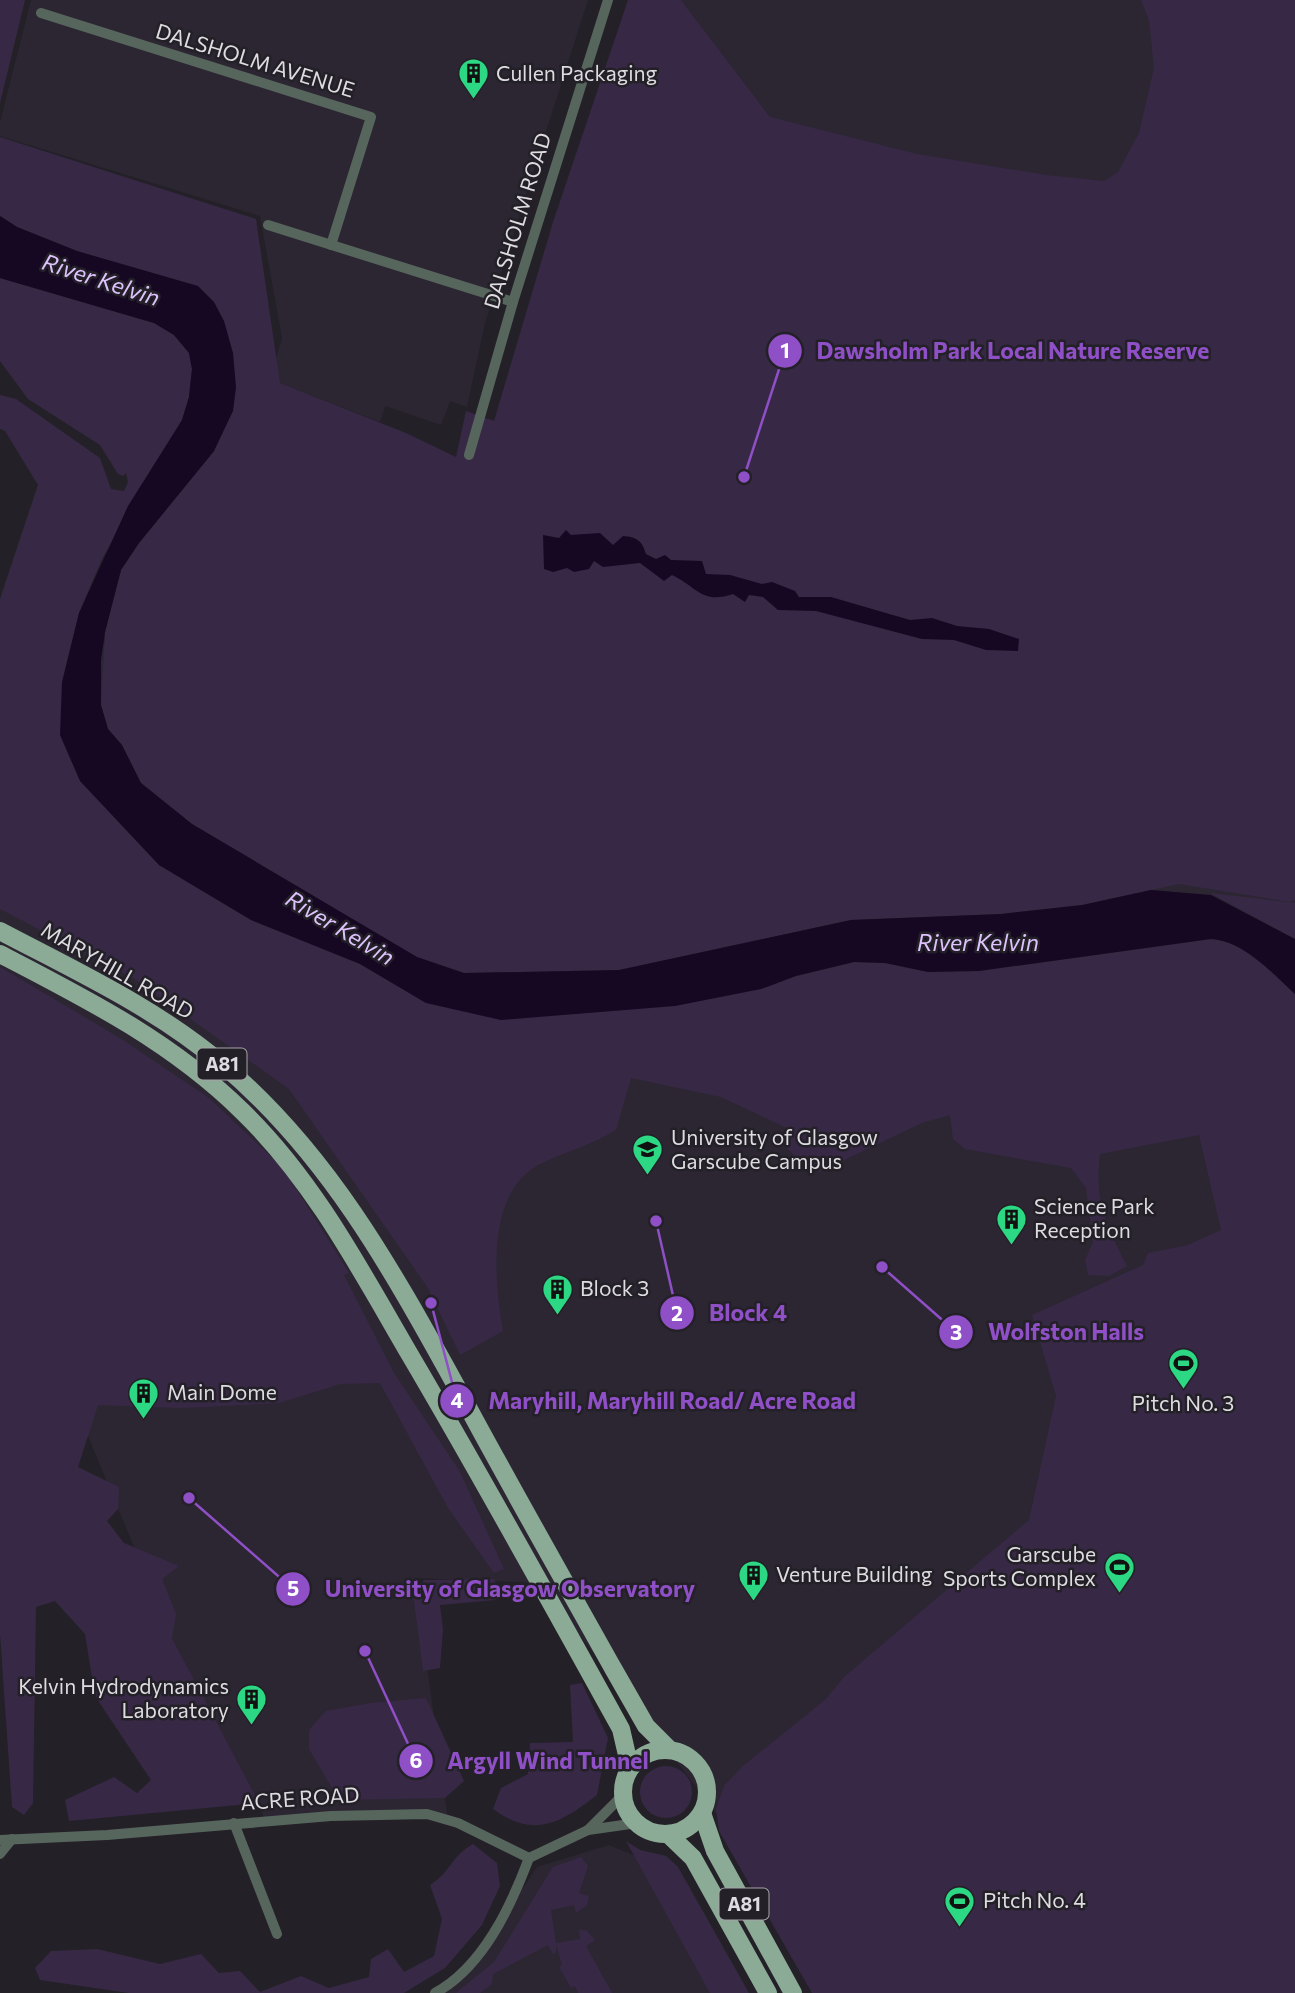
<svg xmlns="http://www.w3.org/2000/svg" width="1295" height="1993" viewBox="0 0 1295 1993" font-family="Commissioner,sans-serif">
<rect width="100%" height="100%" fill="#232027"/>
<g fill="#2c2633">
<path d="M31,0H588L485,323L467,407L450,401L441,425L385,406L380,422L280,383L275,362L282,338L260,216L0,136V122Z"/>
<path d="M681,0H1145L1159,53L1142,131L1128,166L1098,186L998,178L777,126Z"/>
<path d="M0,599L770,939L1089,903L1151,890L1186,861L1295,866V1993H812L719,1817L540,1583L415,1578L448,1821L427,1814L266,1821L172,1638L70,1393L0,1382Z"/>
<path d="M609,1845L674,1872L736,1993H433L478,1956L537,1867Z"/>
</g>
<g fill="#372945">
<path d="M0,0H25L0,103Z"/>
<path d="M628,0H681L770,117L917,154L1046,175L1104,181L1118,172L1139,133L1154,68L1149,20L1141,0H1295V900L1290,902L1179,884L1083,905L1001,914L851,920L619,970L464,973L417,957L192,824L141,783L122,745L108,729L101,705L105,632L121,570L139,543L214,451L236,387L124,266L77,251L17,227L0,216V137L256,219L280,383L406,433L456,457L466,411L494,421L553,222Z"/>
<path d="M0,278L154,323L174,335L189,353L192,369L189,397L182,420L102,559L79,613L62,682L80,781L159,865L251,920L360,964L426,1003L761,989L796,976L854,962L885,963L928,972L979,971L1211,939C1244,941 1271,973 1295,994V1993H812L719,1831L716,1809L724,1786L743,1766L826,1699L844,1677L1029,1520L1056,1396L1032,1315L1143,1265L1148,1253L1188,1245L1221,1230L1199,1135L1100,1154C1094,1202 1106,1225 1127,1266L1109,1276L1088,1275L1085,1260L1093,1242L1086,1188L1071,1168L965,1149L953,1139L950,1115L922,1123L819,1172L803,1165L788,1149L793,1131L721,1097L631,1078L616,1130C592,1145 567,1151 542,1163C485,1190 494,1280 503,1331L460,1355L428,1288L289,1089L133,978L0,909V599L38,485L5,431L0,429V395L16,399L100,458L111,489L124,491L128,482L126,473L123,476L118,474L100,445L28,399L0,361Z"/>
<path d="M1210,893L1295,903V939Z"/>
<path d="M0,967L120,1038L209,1098L283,1168L349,1273L344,1275L394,1373L459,1470L504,1569L494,1573L448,1508L380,1383L340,1384L279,1403L182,1408L98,1405L78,1467L119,1487L118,1509L107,1521L124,1543L179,1566L162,1579L176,1614L172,1638L259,1803L69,1821L65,1800L114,1777L137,1793L151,1780L95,1696L85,1634L55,1601L36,1607L33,1803L24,1815L12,1807L0,1634Z"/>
<path d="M494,1579L501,1591L496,1600L440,1605L443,1629L440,1668L423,1671L413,1593L424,1580Z"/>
<path d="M582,1683L608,1738L597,1795C561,1823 534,1839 493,1809L501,1788L528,1774L530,1743L573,1742L570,1685Z"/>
<path d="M426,1698L464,1781L445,1798L339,1800L309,1749V1730L326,1711L371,1703Z"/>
<circle cx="666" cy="1792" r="26"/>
<path d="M626,1841L640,1850L666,1856L678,1867L749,1993H710Z"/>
<path d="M473,1844L497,1863L500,1886L482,1925L445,1968L404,1993H129L40,1980L35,1968L51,1951L97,1949L160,1964L201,1954L219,1973L240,1971L260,1992L301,1976L329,1988L369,1977L371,1959L388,1949L404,1972L434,1956L442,1919L430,1885C452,1871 450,1857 473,1844Z"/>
<path d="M581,1857L588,1866L579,1893L589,1896L587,1905L576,1913L574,1905L551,1910L556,1943L580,1939L579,1929L587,1931L595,1940L586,1946L612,1993H578L575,1986L571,1988L559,1967L562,1965L556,1944V1953L553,1954L548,1945L493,1974L492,1984L480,1993H456L494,1962L553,1867Z"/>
</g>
<g fill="#160823">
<path d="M0,216L17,227L77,251L198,286L214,302L224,321L233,353L236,387L233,411L214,451L139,543L121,570L105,632L101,660V705L108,729L122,745L141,783L192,824L417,957L464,973L619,970L851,920L1001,914L1082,905L1151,890L1211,895L1295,939V994C1272,973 1244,941 1211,939L979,971L928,972L885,963L854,962L796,976L761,989L675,1006L501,1020L426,1003L360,964L251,920L159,865L80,781L60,735L62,682L79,613L128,506L182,420L189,397L192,369L189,353L174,335L154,323L0,278Z"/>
<path d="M566,530L571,535L600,533L613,545L623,536C636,537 642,540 646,554L656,559L665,555L671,560L702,561L706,574L730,575L762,584L772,582L795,591L799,597H831L910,620L932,618L957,626L989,629L1019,639L1018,651L986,650L954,640L922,639L816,611L778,610L763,597L749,595L745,602L733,594C702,605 696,586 672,575L664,581L640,563L603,567L594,561L589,569L574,572L567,568L553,572L544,569L543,535L559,538Z"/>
</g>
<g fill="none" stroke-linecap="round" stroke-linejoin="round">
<g stroke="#57665c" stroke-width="10">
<path d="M41,13L371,117L331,245"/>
<path d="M268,225L513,302"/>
<path d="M469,455L513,302L608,0"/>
<path d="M234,1823L277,1934"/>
<path d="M588,1830L623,1795"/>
<path d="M0,1840L107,1835L331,1816L427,1814L458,1823L529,1858"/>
<path d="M0,1854L12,1839"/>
<path d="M529,1858L588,1830L637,1823"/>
<path d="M435,1993C483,1967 511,1906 529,1858"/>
</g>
<g stroke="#8bab96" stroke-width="18">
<path d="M0,931C76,971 156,1008 222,1064C335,1159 400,1285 470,1411C517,1498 566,1584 614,1670L646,1726L669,1749"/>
<path d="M0,954C87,999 172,1042 243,1112C314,1181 361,1271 410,1355C483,1479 552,1604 621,1729L630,1768"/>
<circle cx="665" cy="1792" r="42"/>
<path d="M702,1813L715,1851L793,1993"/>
<path d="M668,1834L693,1858L768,1993"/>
</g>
</g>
<defs>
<symbol id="building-pin" viewBox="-11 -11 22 30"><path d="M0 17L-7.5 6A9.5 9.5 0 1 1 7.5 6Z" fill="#2dd884" stroke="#232027"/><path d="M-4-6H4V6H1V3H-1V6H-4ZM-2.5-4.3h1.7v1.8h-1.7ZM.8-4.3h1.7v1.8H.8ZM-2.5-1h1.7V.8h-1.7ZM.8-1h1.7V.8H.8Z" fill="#111"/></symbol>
<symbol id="university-pin" viewBox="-11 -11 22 30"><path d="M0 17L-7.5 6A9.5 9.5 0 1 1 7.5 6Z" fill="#2dd884" stroke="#232027"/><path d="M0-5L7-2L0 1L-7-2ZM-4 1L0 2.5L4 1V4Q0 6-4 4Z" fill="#111"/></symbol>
<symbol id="stadium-pin" viewBox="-11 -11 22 30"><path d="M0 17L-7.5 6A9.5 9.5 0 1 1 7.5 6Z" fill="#2dd884" stroke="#232027"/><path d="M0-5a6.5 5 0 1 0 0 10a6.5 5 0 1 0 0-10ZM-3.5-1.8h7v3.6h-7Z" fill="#111"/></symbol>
</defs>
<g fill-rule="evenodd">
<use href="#building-pin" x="456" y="56" width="35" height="47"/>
<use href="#university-pin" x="630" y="1132" width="35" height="47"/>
<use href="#building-pin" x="994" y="1202" width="35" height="47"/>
<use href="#building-pin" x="540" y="1272" width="35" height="47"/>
<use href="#stadium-pin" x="1166" y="1346" width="35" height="47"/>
<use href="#building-pin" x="126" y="1376" width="35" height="47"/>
<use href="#stadium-pin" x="1102" y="1550" width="35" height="47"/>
<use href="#building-pin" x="736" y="1558" width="35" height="47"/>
<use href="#building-pin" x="234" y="1682" width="35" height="47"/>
<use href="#stadium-pin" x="942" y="1884" width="35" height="47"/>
</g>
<g text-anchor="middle" stroke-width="5" stroke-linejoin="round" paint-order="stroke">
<g fill="#232027" stroke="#a7a4a9" stroke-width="2">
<rect x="197.5" y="1048.5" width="49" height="31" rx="5"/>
<rect x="719.5" y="1888.5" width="49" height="31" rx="5"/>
</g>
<g font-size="19" font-weight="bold" fill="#dfdce1">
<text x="222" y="1071">A81</text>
<text x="744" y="1911">A81</text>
</g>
<g font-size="21" fill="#dfdce1" stroke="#232027">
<text transform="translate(255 61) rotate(17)" y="7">DALSHOLM AVENUE</text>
<text transform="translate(518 221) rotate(-73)" y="7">DALSHOLM ROAD</text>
<text transform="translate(117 971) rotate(30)" y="7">MARYHILL ROAD</text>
<text transform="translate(300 1799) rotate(-4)" y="7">ACRE ROAD</text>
</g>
<g font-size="21" fill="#dfdce1" stroke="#232027" text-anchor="start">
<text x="496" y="81">Cullen Packaging</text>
<text x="671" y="1145">University of Glasgow<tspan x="671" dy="24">Garscube Campus</tspan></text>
<text x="1034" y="1214">Science Park<tspan x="1034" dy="24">Reception</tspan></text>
<text x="580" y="1296">Block 3</text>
<text x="167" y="1400">Main Dome</text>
<text x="1183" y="1411" text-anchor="middle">Pitch No. 3</text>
<text x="1096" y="1562" text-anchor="end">Garscube<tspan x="1096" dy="24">Sports Complex</tspan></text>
<text x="776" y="1582">Venture Building</text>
<text x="229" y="1694" text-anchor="end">Kelvin Hydrodynamics<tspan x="229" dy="24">Laboratory</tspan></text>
<text x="983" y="1908">Pitch No. 4</text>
</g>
<g font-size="23" font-style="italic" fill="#ddc2fd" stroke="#232027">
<text transform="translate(101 280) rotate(18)" y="8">River Kelvin</text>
<text transform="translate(340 928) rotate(31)" y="8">River Kelvin</text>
<text x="978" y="951">River Kelvin</text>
</g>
</g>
<path fill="none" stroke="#8f4fc6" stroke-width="2.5" d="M744 477L785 351M656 1221L677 1313M882 1267L956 1332M431 1303L457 1401M189 1498L293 1589M365 1651L416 1761"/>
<g fill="#8f4fc6" stroke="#232027" stroke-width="2.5">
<circle cx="744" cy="477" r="7"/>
<circle cx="656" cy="1221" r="7"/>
<circle cx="882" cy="1267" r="7"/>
<circle cx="431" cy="1303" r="7"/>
<circle cx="189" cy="1498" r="7"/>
<circle cx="365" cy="1651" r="7"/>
<circle cx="785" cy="351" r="18"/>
<circle cx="677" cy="1313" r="18"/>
<circle cx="956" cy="1332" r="18"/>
<circle cx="457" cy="1401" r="18"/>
<circle cx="293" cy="1589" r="18"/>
<circle cx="416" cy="1761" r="18"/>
</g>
<g font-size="21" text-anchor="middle" font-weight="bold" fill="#fff">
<text x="785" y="358">1</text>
<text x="677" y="1321">2</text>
<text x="956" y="1340">3</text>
<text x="457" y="1408">4</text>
<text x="293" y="1596">5</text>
<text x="416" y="1768">6</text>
</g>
<g font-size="23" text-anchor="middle" font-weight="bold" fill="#8f4fc6" stroke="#232027" stroke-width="5" stroke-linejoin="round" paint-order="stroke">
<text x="1013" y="359">Dawsholm Park Local Nature Reserve</text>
<text x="748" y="1321">Block 4</text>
<text x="1066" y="1340">Wolfston Halls</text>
<text x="672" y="1409">Maryhill, Maryhill Road/ Acre Road</text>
<text x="510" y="1597">University of Glasgow Observatory</text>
<text x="548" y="1769">Argyll Wind Tunnel</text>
</g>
</svg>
